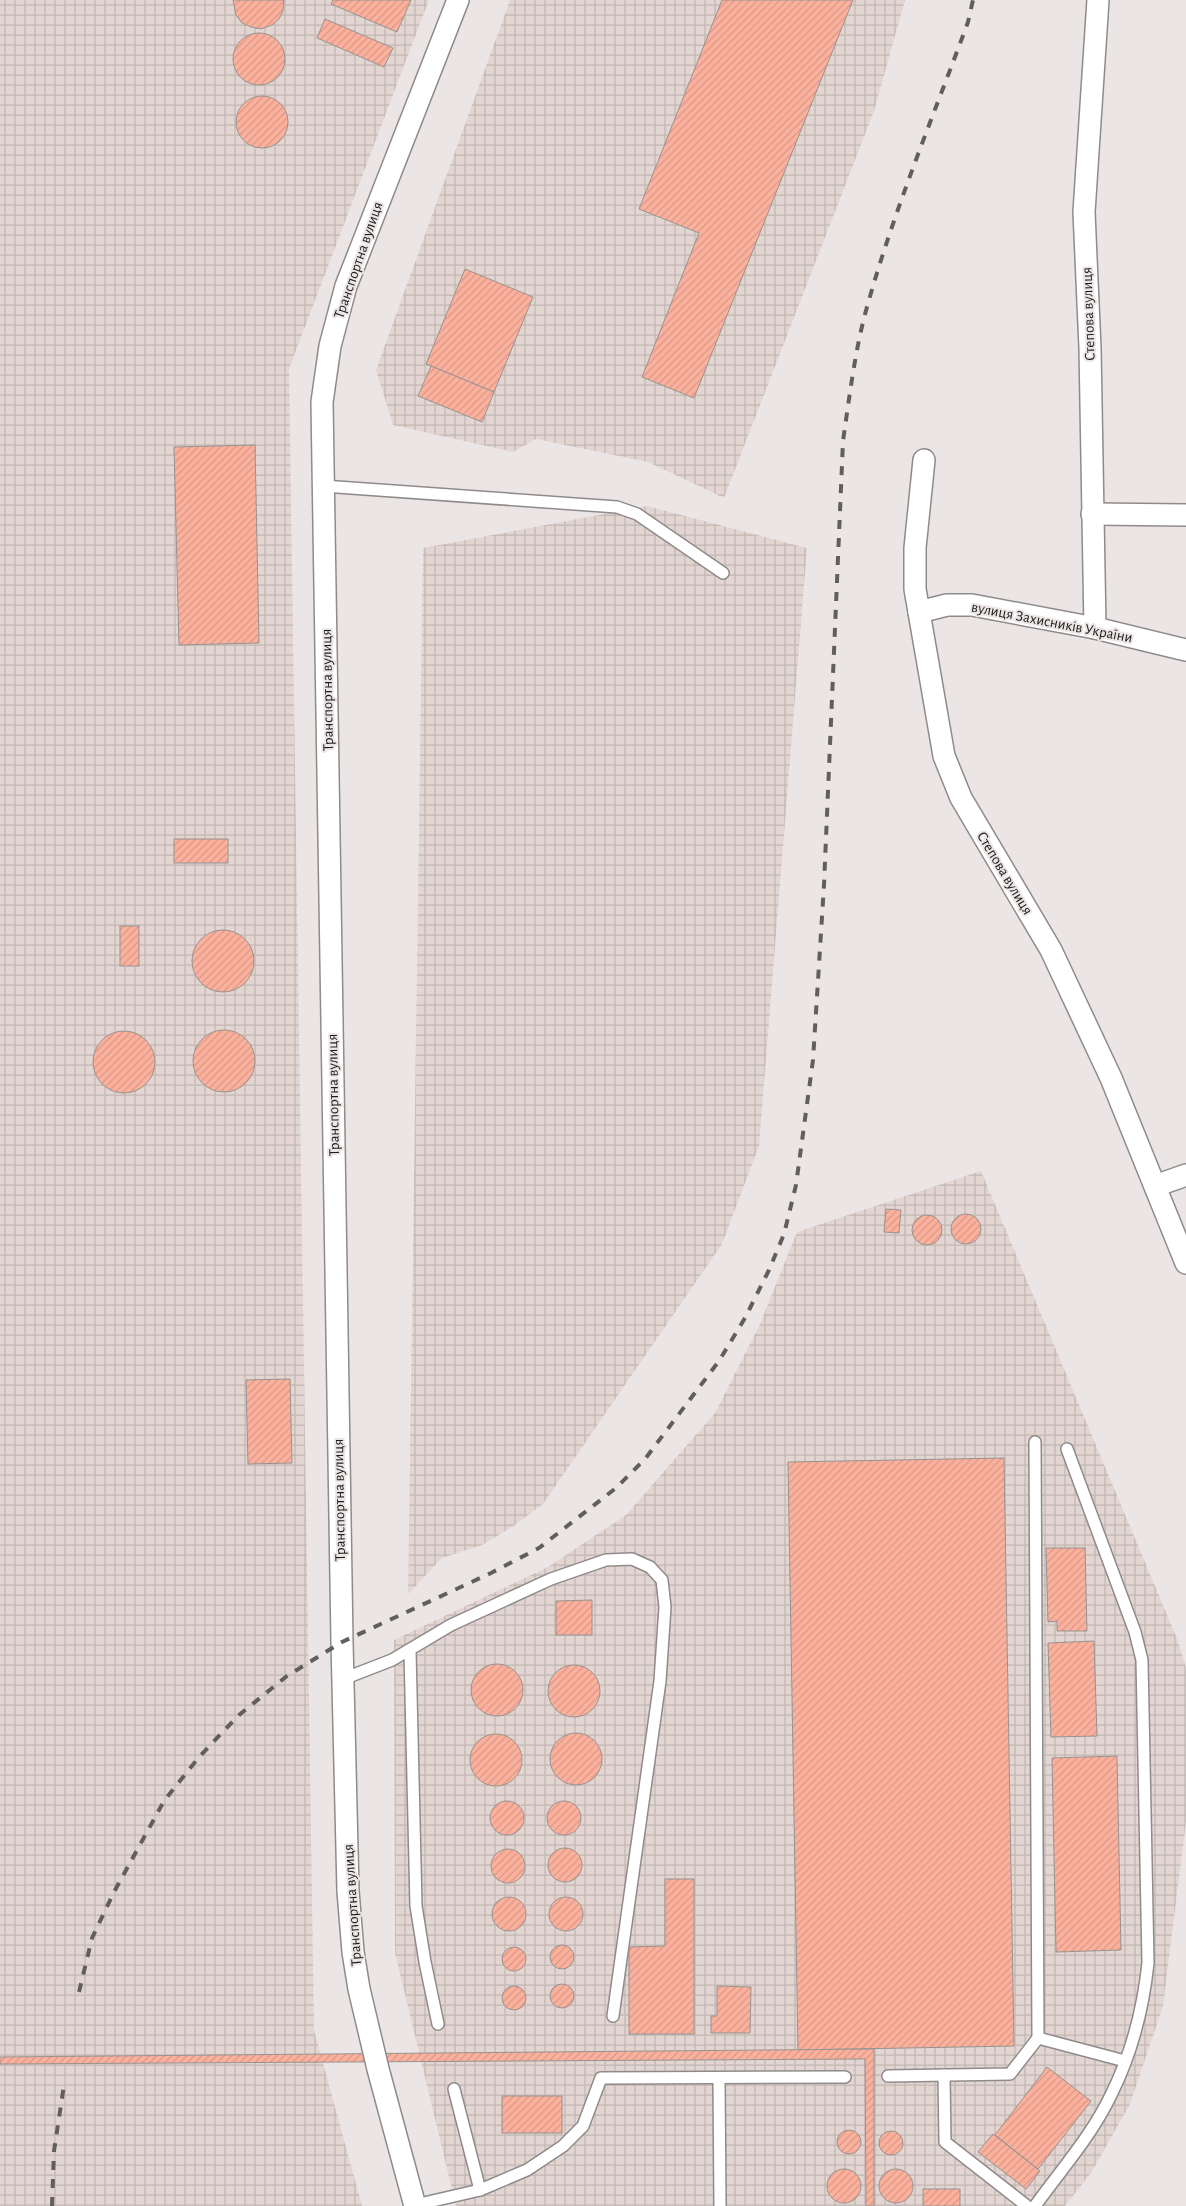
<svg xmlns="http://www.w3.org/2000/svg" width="1186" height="2206" viewBox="0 0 1186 2206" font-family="'Alegreya Sans',sans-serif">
<defs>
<pattern id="industrial-grid" width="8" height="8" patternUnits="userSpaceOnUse" patternTransform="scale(1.25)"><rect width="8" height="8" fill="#e3d6d2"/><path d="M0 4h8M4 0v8" fill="none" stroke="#c2b7b4"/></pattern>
<pattern id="building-hatch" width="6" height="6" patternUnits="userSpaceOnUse" patternTransform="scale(1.25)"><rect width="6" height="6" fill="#fcb19d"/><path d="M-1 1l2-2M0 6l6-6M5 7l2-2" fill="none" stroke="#d89887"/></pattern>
</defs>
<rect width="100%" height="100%" fill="#ebe6e5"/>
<g fill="url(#industrial-grid)">
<path d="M0,0H429L289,369L314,2030L362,2206H0Z"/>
<path d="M510,0H905L874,111L724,498L648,462L536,439L513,452L393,425L376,370Z"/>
<path d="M647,506L807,548L759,1146L722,1244L543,1504L512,1527L482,1545L442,1558L408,1594L423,548Z"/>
<path d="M981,1171L1178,1641L1186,1668V1822L1163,2006L1130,2104L1091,2173L1065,2206H456L395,1953L394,1640L548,1567L626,1515L715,1413L760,1324L797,1232Z"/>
</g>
<g fill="url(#building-hatch)" stroke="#979391">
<path d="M233,0H284L283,11L279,19L272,25L261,29L251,27L242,23L236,15Z"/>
<path d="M333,0H411L397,32L331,4Z"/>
<path d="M722,0H853L694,398L642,377L699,233L639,209Z"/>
<path d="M325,19L393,48L384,67L317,38Z"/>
<circle cx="259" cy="59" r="26"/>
<circle cx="262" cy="122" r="26"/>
<path d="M465,269L533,297L494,392L426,364Z"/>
<path d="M431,366L494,392L482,422L418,396Z"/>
<path d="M255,445L259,643L179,645L174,447Z"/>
<rect x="174" y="839" width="54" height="24"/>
<rect x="120" y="926" width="19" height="40"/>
<circle cx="223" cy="961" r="31"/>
<circle cx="224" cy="1061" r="31"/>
<circle cx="124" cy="1062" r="31"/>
<path d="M886,1209L901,1210L899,1233L884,1232Z"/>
<circle cx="966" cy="1229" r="15"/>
<circle cx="927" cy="1230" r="15"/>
<path d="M290,1379L292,1463L248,1464L246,1380Z"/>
<path d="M1004,1458L1014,2046L798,2050L788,1462Z"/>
<path d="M1046,1548H1085L1087,1631H1057V1621L1048,1622Z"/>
<path d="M592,1600V1635H556V1601Z"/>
<path d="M1094,1641L1097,1736L1051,1737L1048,1643Z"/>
<circle cx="497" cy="1690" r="26"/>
<circle cx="574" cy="1691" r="26"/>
<circle cx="576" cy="1759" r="26"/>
<circle cx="496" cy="1760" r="26"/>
<path d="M1117,1756L1121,1950L1056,1952L1052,1758Z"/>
<circle cx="507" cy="1818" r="17"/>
<circle cx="564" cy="1818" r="17"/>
<circle cx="565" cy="1865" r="17"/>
<circle cx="508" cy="1866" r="17"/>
<path d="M665,1879H694V2034H629V1947L665,1946Z"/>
<circle cx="509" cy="1914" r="17"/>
<circle cx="566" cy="1914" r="17"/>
<circle cx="562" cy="1957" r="12"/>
<circle cx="514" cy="1959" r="12"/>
<circle cx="562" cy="1996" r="12"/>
<circle cx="514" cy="1998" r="12"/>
<path d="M717,1986L751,1987L750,2033H711V2016H717Z"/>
<path d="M874,2049V2206H866L865,2059L0,2064V2057Z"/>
<path d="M1047,2067L1091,2101L1038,2169L995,2135Z"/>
<rect x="502" y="2096" width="60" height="37"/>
<circle cx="849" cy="2142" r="12"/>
<circle cx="891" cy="2143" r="12"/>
<path d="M993,2134L1040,2171L1026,2189L978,2152Z"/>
<circle cx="844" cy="2186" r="17"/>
<circle cx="896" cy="2186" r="17"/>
<rect x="923" y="2189" width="37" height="17"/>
</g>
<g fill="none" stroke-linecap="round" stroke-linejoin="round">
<defs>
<g id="service">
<path d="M323,486L617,507L637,514L723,573"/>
<path d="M410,1651L416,1906L425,1962L438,2024"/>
<path d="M343,1679L392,1660L451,1625L551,1579L606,1560L632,1559L650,1567L662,1580L665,1607L660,1681L613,2016"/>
<path d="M1038,2038L1125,2061"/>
<path d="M944,2075L945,2142L1027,2206"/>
<path d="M888,2076L1010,2074L1038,2038L1035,1442"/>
<path d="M719,2079L720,2206"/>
<path d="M454,2089L480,2190"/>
<path d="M415,2205L480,2190L527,2170L563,2146L583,2126L601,2078L845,2077"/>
<path d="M1035,2206C1061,2170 1092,2135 1111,2095C1132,2053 1143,2010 1148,1963L1142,1660L1135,1632L1067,1449"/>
</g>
<g id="minor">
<path d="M924,460L915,548V589L944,756L961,798L1051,950L1111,1078L1186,1263"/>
<path d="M1092,514L1186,515"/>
<path d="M919,612L947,605H972L1095,628L1186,650"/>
<path d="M1095,628L1090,348L1084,212L1098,0"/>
<path d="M1155,1186L1186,1175"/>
<path d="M415,2206L378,2069L359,1989L353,1952L348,1891L342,1642L322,402L330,346L346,286L458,0"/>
</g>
</defs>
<use href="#service" stroke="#8f8b8a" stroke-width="14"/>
<use href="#minor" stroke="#8f8b8a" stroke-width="24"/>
<use href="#service" stroke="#fff" stroke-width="11"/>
<use href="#minor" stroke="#fff" stroke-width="21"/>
<g stroke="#615f5e" stroke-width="4" stroke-dasharray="9 9" stroke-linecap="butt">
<path d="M79,1992L92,1938L114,1892L164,1801L199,1757L239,1715L287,1676L342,1642L491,1573L539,1548L616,1488L645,1459L719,1361L745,1318L769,1270L784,1234L796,1185L813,1060L824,885L843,441C849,400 854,358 864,318C891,217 932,120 968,22L973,0"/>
<path d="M52,2206L54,2151L64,2085"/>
</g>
</g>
<g text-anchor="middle" stroke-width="4" stroke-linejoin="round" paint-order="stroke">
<g font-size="15" fill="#1d1c1b" stroke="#ebe6e5">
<text transform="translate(358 260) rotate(-71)" y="5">Транспортна вулиця</text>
<text transform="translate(1088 314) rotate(-92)" y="5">Степова вулиця</text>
<text transform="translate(1052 622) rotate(11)" y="5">вулиця Захисників України</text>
<text transform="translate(327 690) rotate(-91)" y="5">Транспортна вулиця</text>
<text transform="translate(1005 873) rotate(59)" y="5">Степова вулиця</text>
<text transform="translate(333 1095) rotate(-91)" y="5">Транспортна вулиця</text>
<text transform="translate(339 1500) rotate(-91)" y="5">Транспортна вулиця</text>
<text transform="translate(352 1905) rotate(-94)" y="5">Транспортна вулиця</text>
</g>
</g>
</svg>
